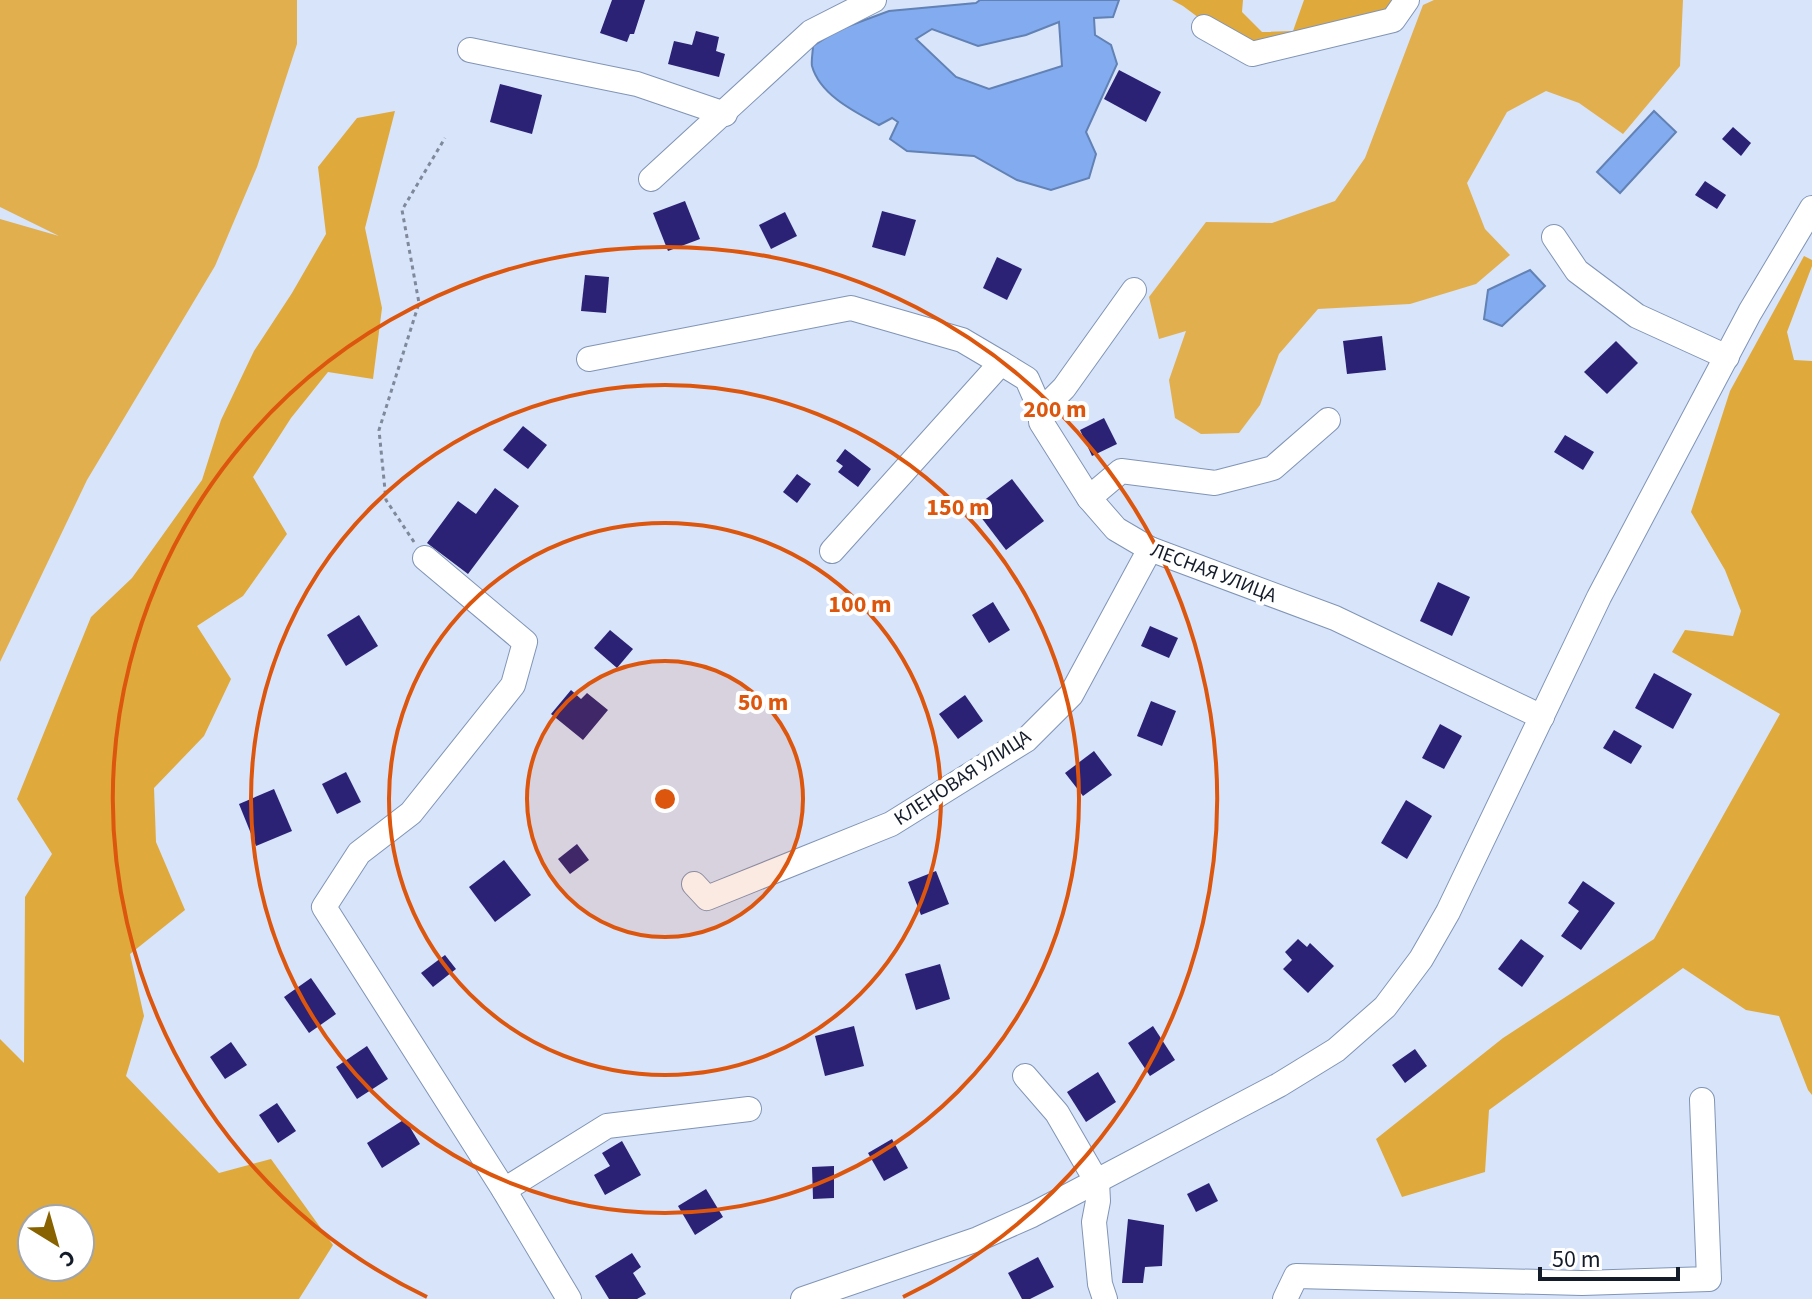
<svg xmlns="http://www.w3.org/2000/svg" width="1812" height="1299" viewBox="0 0 1812 1299" font-family="'Source Sans 3',sans-serif">
<rect width="100%" height="100%" fill="#d7e4fa"/>
<g fill="#e2af4f">
<path d="M0,0H297V44L257,167L215,266L87,480L0,662V219L59,236L0,207Z"/>
<path d="M1434,0H1683L1680,66L1623,134L1579,103L1546,91L1507,112L1467,183L1485,229L1510,255L1476,284L1410,304L1318,309L1279,354L1260,405L1239,433L1201,434L1175,418L1169,380L1186,331L1159,339L1149,297L1206,222L1272,223L1335,201L1365,158L1423,5Z"/>
</g>
<g fill="#e0a93c" fill-rule="evenodd">
<path d="M1172,0H1243L1242,12L1262,32L1293,31L1304,0H1418L1270,44L1230,41L1183,6Z"/>
<path d="M395,111L365,228L382,308L373,379L328,372L291,418L253,477L287,534L243,596L197,626L231,679L204,736L154,788L156,842L185,910L130,954L144,1016L126,1076L219,1173L271,1159L333,1245L299,1299H0V1039L24,1063L25,897L52,854L17,799L91,617L132,578L202,480L221,420L254,351L292,293L326,234L318,167L357,118ZM32,1219H80V1267H32Z"/>
<path d="M1804,256L1812,260V266L1787,332L1794,360L1812,361V1095L1808,1090L1779,1016L1746,1010L1683,968L1489,1110L1485,1172L1402,1197L1376,1139L1503,1038L1654,939L1780,714L1672,652L1685,630L1733,636L1741,611L1725,570L1691,512L1730,391Z"/>
</g>
<g fill="#83acf0" stroke="#6281b4" stroke-width="2" fill-rule="evenodd">
<path d="M980,0H1119L1113,17L1094,18L1095,35L1111,45L1117,64L1086,132L1096,154L1089,178L1051,190L1017,180L974,156L907,151L890,139L898,122L892,118L879,125C855,112 820,95 812,66C811,60 813,52 813,46L838,30L889,11L976,3ZM1059,22L1062,66L989,89L956,77L916,39L932,29L978,46L1026,35Z"/>
<path d="M1654,111L1676,132L1620,193L1597,172Z"/>
<path d="M1530,270L1545,286L1502,326L1484,319L1488,290Z"/>
</g>
<g fill="#2b2175">
<path d="M612,0H645L634,34H630L627,42L600,33Z"/>
<path d="M696,31L719,37L716,51L725,54L719,77L668,64L674,41L692,45Z"/>
<path d="M1119,70L1161,92L1146,122L1104,99Z"/>
<path d="M500,84L542,95L532,134L490,122Z"/>
<path d="M1733,127L1751,143L1741,156L1722,139Z"/>
<path d="M1705,181L1726,195L1717,209L1695,195Z"/>
<path d="M685,201L700,239L668,251L653,213Z"/>
<path d="M882,211L916,220L905,256L872,247Z"/>
<path d="M785,212L797,236L771,249L759,225Z"/>
<path d="M997,257L1022,269L1007,300L983,288Z"/>
<path d="M585,275L609,277L606,313L581,311Z"/>
<path d="M1382,336L1386,370L1347,374L1343,341Z"/>
<path d="M1616,341L1638,363L1607,394L1584,372Z"/>
<path d="M1104,418L1117,444L1092,456L1080,430Z"/>
<path d="M523,426L547,445L528,469L503,450Z"/>
<path d="M1565,435L1594,452L1583,470L1554,452Z"/>
<path d="M845,449L871,469L858,487L838,472L843,466L836,461Z"/>
<path d="M797,474L811,484L797,503L783,492Z"/>
<path d="M1012,479L1044,521L1006,550L974,508Z"/>
<path d="M495,488L519,506L468,574L427,543L458,501L476,514Z"/>
<path d="M1438,582L1470,597L1452,636L1420,621Z"/>
<path d="M993,602L1010,630L989,643L972,615Z"/>
<path d="M359,615L378,646L346,666L327,635Z"/>
<path d="M1150,626L1178,638L1169,658L1141,646Z"/>
<path d="M610,630L633,649L617,668L594,648Z"/>
<path d="M1654,673L1692,694L1673,729L1635,708Z"/>
<path d="M571,690L581,699L587,693L608,710L583,740L551,714Z"/>
<path d="M965,695L983,721L958,739L939,714Z"/>
<path d="M1151,701L1176,711L1162,746L1137,736Z"/>
<path d="M1440,724L1462,736L1444,769L1422,758Z"/>
<path d="M1614,730L1642,746L1631,764L1603,748Z"/>
<path d="M1094,751L1112,775L1083,796L1065,773Z"/>
<path d="M346,772L361,802L337,814L322,784Z"/>
<path d="M274,789L292,831L256,846L239,804Z"/>
<path d="M1406,800L1432,816L1407,859L1381,843Z"/>
<path d="M577,844L589,860L570,874L558,859Z"/>
<path d="M504,860L531,895L495,922L469,887Z"/>
<path d="M936,871L949,904L921,915L908,882Z"/>
<path d="M1583,881L1615,903L1581,950L1561,936L1579,911L1568,903Z"/>
<path d="M1298,939L1307,947L1310,943L1334,966L1308,993L1283,969L1292,960L1285,952Z"/>
<path d="M1521,939L1544,956L1522,987L1498,969Z"/>
<path d="M445,955L456,969L433,987L421,973Z"/>
<path d="M940,964L950,999L916,1010L905,974Z"/>
<path d="M311,978L336,1014L309,1033L284,997Z"/>
<path d="M854,1026L864,1066L825,1076L815,1036Z"/>
<path d="M1153,1026L1175,1060L1150,1076L1128,1043Z"/>
<path d="M231,1042L247,1065L225,1079L210,1057Z"/>
<path d="M367,1046L388,1079L357,1099L336,1067Z"/>
<path d="M1415,1049L1427,1066L1405,1083L1392,1065Z"/>
<path d="M1098,1072L1116,1102L1086,1122L1067,1092Z"/>
<path d="M277,1103L296,1131L278,1143L259,1115Z"/>
<path d="M405,1119L420,1144L382,1168L367,1143Z"/>
<path d="M892,1139L908,1168L884,1181L868,1153Z"/>
<path d="M622,1141L641,1175L605,1195L594,1175L610,1166L602,1153Z"/>
<path d="M834,1166V1198L813,1199L812,1167Z"/>
<path d="M1209,1183L1218,1201L1196,1212L1187,1194Z"/>
<path d="M706,1189L723,1217L695,1235L678,1206Z"/>
<path d="M1128,1219L1164,1225L1162,1266L1145,1267L1143,1283H1122Z"/>
<path d="M632,1253L641,1267L633,1273L646,1294L637,1299H609L595,1276Z"/>
<path d="M1038,1257L1054,1287L1030,1299H1022L1008,1273Z"/>
</g>
<g fill="none" stroke-linecap="round" stroke-linejoin="round">
<defs>
<g id="minor">
<path d="M1204,27L1252,54L1393,20L1407,0"/>
<path d="M470,50L637,84L725,114"/>
<path d="M651,179L811,32L874,0"/>
<path d="M1554,237L1577,271L1637,316L1727,357"/>
<path d="M589,359L851,308L962,340L1001,363L1027,379L1041,411V422L1089,498L1116,529L1150,549L1335,618L1542,717"/>
<path d="M1041,411L1064,388L1134,290"/>
<path d="M1089,498L1121,471L1215,483L1273,468L1328,420"/>
<path d="M832,551L1001,363"/>
<path d="M425,558L525,642L513,685L411,813L359,853L324,907L504,1190L569,1299"/>
<path d="M694,884L707,898L891,824L1026,740L1071,695L1150,549"/>
<path d="M1025,1076L1057,1113L1097,1182L1098,1201L1094,1222L1100,1284L1105,1299"/>
<path d="M504,1190L607,1126L749,1109"/>
<path d="M803,1299L978,1239L1032,1215L1279,1085L1336,1050L1385,1007L1421,959L1448,912L1599,597L1750,312L1812,208"/>
<path d="M1285,1299L1296,1276L1582,1283L1709,1279L1702,1100"/>
</g>
</defs>
<use href="#minor" stroke="#8094b5" stroke-width="26"/>
<path stroke="#7f899b" stroke-width="3" stroke-dasharray="4 4" stroke-linecap="butt" d="M414,542L386,500L379,430L419,303L402,210L445,138"/>
<use href="#minor" stroke="#fff" stroke-width="24"/>
</g>
<circle cx="665" cy="799" r="138" fill="#dd560d" fill-opacity=".12"/>
<g fill="none" stroke="#dd560d" stroke-width="4">
<circle cx="665" cy="799" r="138"/>
<circle cx="665" cy="799" r="276"/>
<circle cx="665" cy="799" r="414"/>
<path d="M427 1297A552 552 0 1 1 903 1297"/>
</g>
<g text-anchor="middle" stroke-width="8" stroke-linejoin="round" paint-order="stroke">
<g font-size="20" fill="#141c29" stroke="#fff">
<text transform="translate(1214 572) rotate(21)" y="7">ЛЕСНАЯ УЛИЦА</text>
<text transform="translate(962 777) rotate(-33)" y="7">КЛЕНОВАЯ УЛИЦА</text>
</g>
</g>
<circle cx="665" cy="799" r="12" fill="#dd560d" stroke="#fff" stroke-width="4"/>
<g font-size="24" text-anchor="middle" font-weight="bold" fill="#dd560d" stroke="#fff" stroke-width="8" stroke-linejoin="round" paint-order="stroke">
<text x="1055" y="417">200 m</text>
<text x="958" y="515">150 m</text>
<text x="860" y="612">100 m</text>
<text x="763" y="710">50 m</text>
</g>
<g transform="translate(56 1243) rotate(143)"><circle r="38" fill="#ffffff" stroke="#a1a4a9" stroke-width="2"/>
<path d="M0-6L14 30L0 20L-14 30Z" fill="#896200"/>
<text y="-12" font-size="22" font-weight="bold" text-anchor="middle" fill="#141c29">С</text>
</g>
<path d="M1540 1267v12h138v-12" fill="none" stroke="#141c29" stroke-width="4"/>
<text x="1552" y="1267" font-size="24" fill="#141c29" stroke="#ffffff" stroke-width="6" paint-order="stroke">50 m</text>
</svg>
